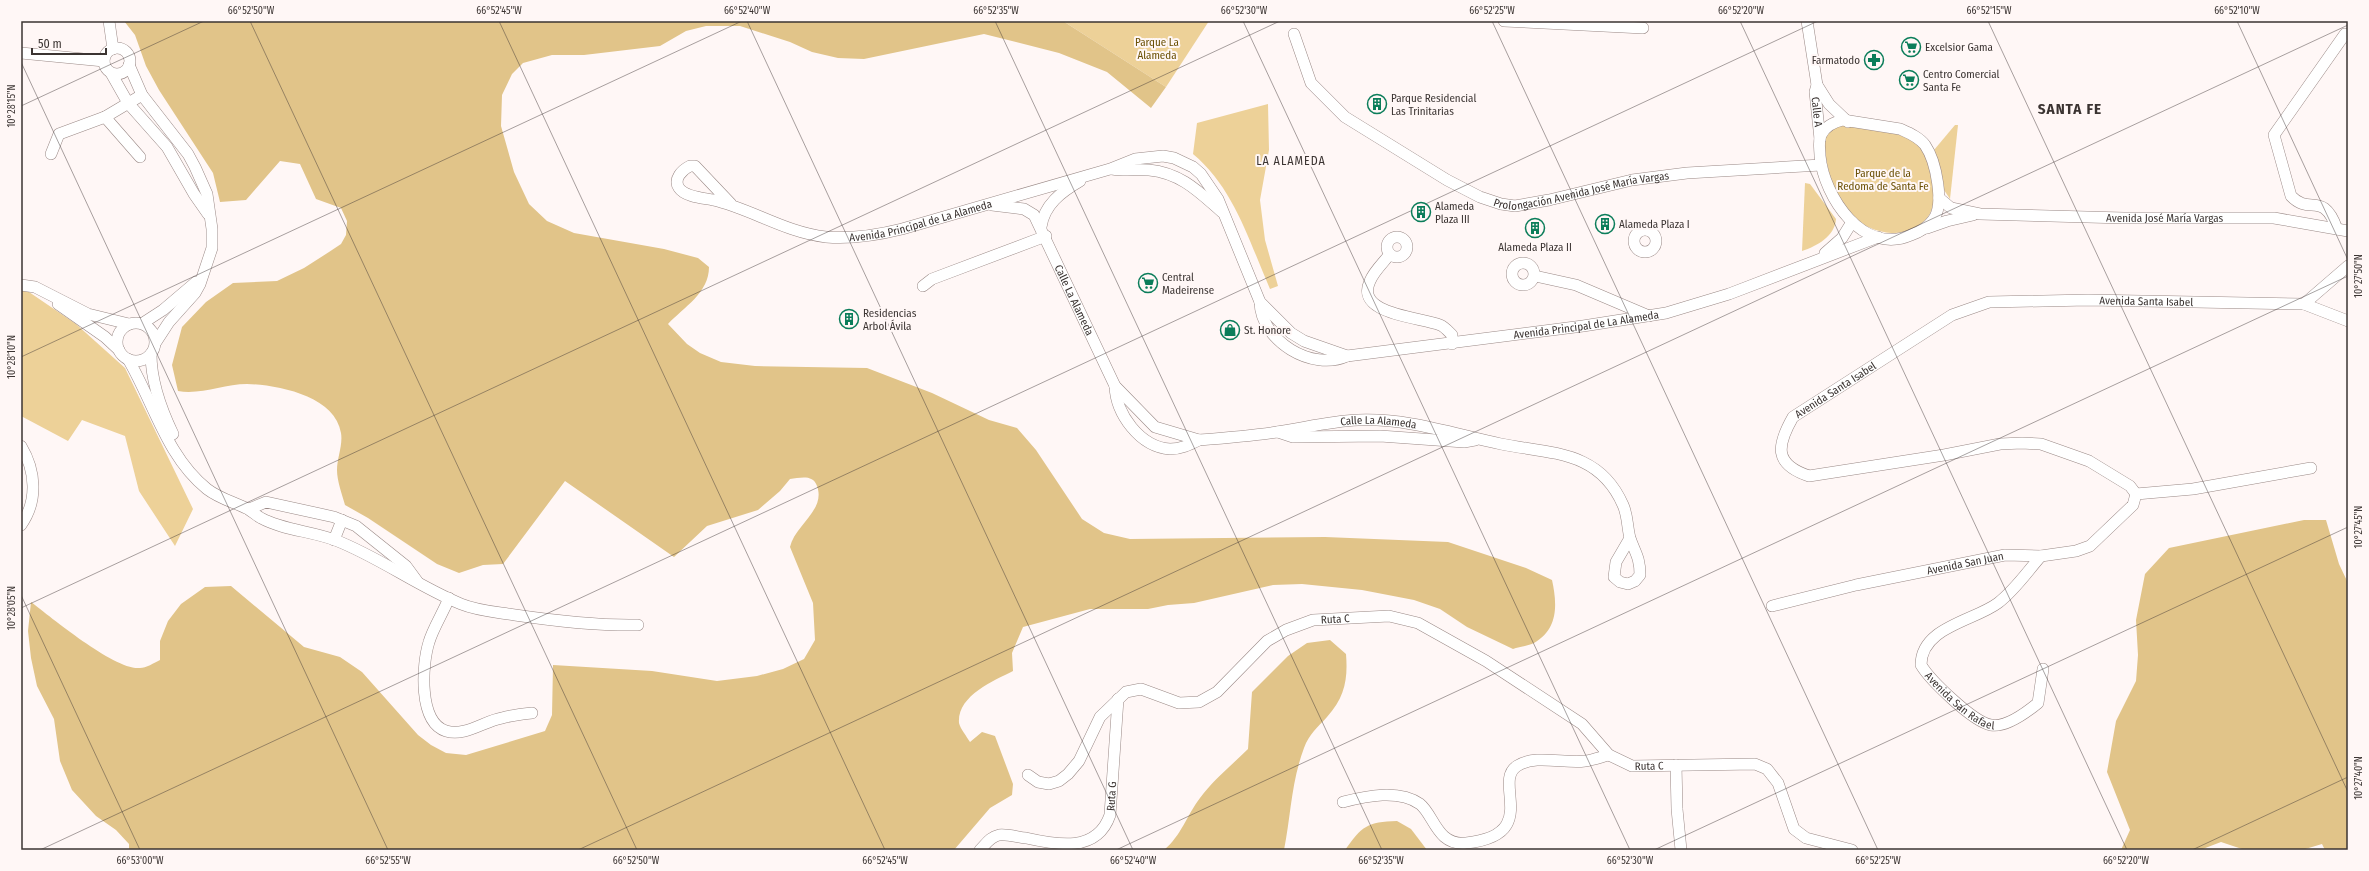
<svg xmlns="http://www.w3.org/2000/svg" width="2369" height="871" viewBox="0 0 2369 871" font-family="'Fira Sans Condensed',sans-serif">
<rect width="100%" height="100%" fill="#fff7f6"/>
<g fill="#edd198">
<path d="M1063,21H1209L1166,87Z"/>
<path d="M1268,104L1269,150L1260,200L1265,240L1278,286L1270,289C1249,241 1234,188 1193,154L1197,123Z"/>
<path d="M1839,125C1856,125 1910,132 1920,146C1928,156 1929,169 1932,180C1935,192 1935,209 1927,218C1919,228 1903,234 1891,233C1840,228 1827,179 1823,136Z"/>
<path d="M1955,125H1958L1950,199L1942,187L1934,150Z"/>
<path d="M1805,183L1810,184L1836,219C1835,236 1817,246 1802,251Z"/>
<path d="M21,289L26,290L76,324L125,368L193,509L175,546L139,491L125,436L82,420L68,441L21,416Z"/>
</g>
<g fill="#e1c489">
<path d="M124,21H1063L1166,87L1151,108L1107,72L1059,53L984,34L864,59L838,58L812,52L790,42L740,26H706L686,31L660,46L584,55H552L523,63L512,74L502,95L501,126L514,172L529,204L547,221L574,233L664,249L698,258L709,267C709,293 684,307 668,324L687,344L700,353L721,362L755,366L867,368L932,393L989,420L1017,428L1036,450L1082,519L1104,533L1130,539L1325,537L1448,542L1526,568L1552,580C1557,603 1559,629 1534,643C1528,646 1519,647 1513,649L1467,627L1440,609L1414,600L1362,590L1302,584L1273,585L1194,603L1168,605L1148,609H1090L1023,627L1012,653L1013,671C993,681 957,696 959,723C960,728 967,737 970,742L982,732L995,736L1013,784L1012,795L990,808L954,850H129V844L116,830L96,816L72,790L60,761L54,719L37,686L31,658L28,631L31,602C52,618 116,671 140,668C146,668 154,663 160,660V641L168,621L181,604L205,587L231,586L304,647L340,657L362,672L418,735L431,745L446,753L466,755L545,731L552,715L553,665L652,671L717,681L757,676L783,669L804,659L815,640L813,603L790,547C795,525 826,510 817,486C813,474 800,478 790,479L780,491L758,510L707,526L674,557L565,481L503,564L483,565L459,573L437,564L368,518L345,505C342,494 337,481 337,470C337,458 343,445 341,433C335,396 278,385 247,384C224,384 201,395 178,391L172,365L182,327L206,302L233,283L277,281L304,268L329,252L341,244L346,235L347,221L341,208L316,199L300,164L280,161L246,200L220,202L213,173L159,90L146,66L135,35Z"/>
<path d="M2304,520H2326L2339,564L2348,583V850H2325L2322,844L2302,850H2245L2221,842L2200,850H2121L2130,830L2107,772L2116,721L2136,681L2138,655L2136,620L2145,574L2169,548Z"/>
<path d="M1330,640L1346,654C1348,679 1345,697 1327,717C1318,727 1309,734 1304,748C1291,783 1291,815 1284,850H1164C1181,836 1187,815 1200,798C1214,779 1232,765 1248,749L1252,692L1288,656L1307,643Z"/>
<path d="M1397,821L1411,829L1427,850H1345C1362,826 1367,822 1397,821Z"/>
</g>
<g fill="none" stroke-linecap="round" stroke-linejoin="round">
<defs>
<g id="minor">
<path d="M109,21L113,49"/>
<path d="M1504,21L1643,28"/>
<path id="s1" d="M1807,21L1817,85L1815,92L1820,139"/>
<path id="s2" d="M1294,34L1311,83L1345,117L1447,180L1480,197L1501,204L1515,206L1549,200L1632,180L1687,173L1821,165"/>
<circle cx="117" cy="61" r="13"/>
<path d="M21,53L104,61"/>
<path d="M129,65L142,95L188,154L195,167L207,194L212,229V248L200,284L195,293L169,322L156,342"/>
<path d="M111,73L128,103L167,147L194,194L208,214"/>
<path d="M1817,85L1829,104L1848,122"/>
<path d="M1843,120L1900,129C1909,133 1919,137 1925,145C1936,161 1945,205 1933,220C1927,228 1920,232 1911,235C1863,256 1824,197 1820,156C1820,149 1818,142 1821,135C1825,127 1834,122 1843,120Z"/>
<path d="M51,154L59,134L105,117"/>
<path d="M140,157L105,117L142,95"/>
<path d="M1112,169C1125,171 1137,169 1149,170C1181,173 1199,192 1222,212"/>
<path id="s3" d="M1939,198L1951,208L1980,214L2124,218H2274L2348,231"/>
<path id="s4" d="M731,204L695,166H690C682,170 673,179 679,188C685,197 703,198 713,200C752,209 784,232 826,237C851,239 878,235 902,229L1110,169L1135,159L1163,156L1174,158L1193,167L1201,174L1218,199L1260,302L1291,333L1304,341L1347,356"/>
<path id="s5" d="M992,205L1024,209L1034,215L1115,386L1155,427L1199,440"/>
<path d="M1041,227C1044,205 1061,192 1080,181"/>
<path d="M1927,228L1947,221L1973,215"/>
<path d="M2337,229C2323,190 2310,216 2291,196L2274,135L2345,34"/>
<circle cx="1645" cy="241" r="11"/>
<circle cx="1397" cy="247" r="10"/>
<path d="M1825,253L1842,238L1852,222"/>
<path d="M1390,254C1384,262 1374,271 1370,281C1354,315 1421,317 1440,325C1445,327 1448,331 1452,335V344"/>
<circle cx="1523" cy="274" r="11"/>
<path d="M1535,276L1576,285L1649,316"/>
<path d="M21,285L35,287L88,314L129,324"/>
<path d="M923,286L932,279L1046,236"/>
<path id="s6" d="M1260,302C1261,341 1312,372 1347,356L1583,326L1666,313L1729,294L1878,237"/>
<path d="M58,304L105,337L119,350"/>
<path d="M2304,304L2348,321"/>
<circle cx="136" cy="342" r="19"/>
<path d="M143,323L163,310L196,282"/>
<path d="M151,354C151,382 161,409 173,434"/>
<path d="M128,359C154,403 166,456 207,489C220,499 234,502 248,509C253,512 257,516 261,518C283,530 311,531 335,540C379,557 417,586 461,604C478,611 497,612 515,615C556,621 597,626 638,625"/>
<path id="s7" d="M1115,386C1116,414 1140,447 1170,449C1181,449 1189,445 1199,440C1225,438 1251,436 1277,432C1304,428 1331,421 1358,420C1408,418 1453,434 1501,444C1551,454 1599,450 1623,505C1628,516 1627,527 1630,538C1635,553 1640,557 1640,575L1635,581L1628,584L1620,582L1614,577L1616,562L1630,538"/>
<path d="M1278,432L1293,437L1380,436L1464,442L1475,440"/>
<path d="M21,446C36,471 38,501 21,525"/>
<path id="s8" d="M2136,494L2130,486L2089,461L2041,444L2022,443L2000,444L1944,455L1809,476C1773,464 1777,445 1793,417L1952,315L1989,302L2088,300L2304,304L2348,266"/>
<path d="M2136,494L2193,489L2311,468"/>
<path d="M249,509L266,502L334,517L356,526L406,566L417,581"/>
<path d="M334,540L342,520"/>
<path id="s9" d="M2041,556C2027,572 2015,590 1998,603C1974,621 1921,627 1921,665C1930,680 1973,722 1991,725C2006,728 2027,712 2038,703L2043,669"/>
<path d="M449,598C443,613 433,628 429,642C422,664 418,722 446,731C465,737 484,721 502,718C512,715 522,714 532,713"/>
<path id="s10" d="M1772,606L1856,585L2005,555L2041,556L2076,551L2090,546L2133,505L2136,494"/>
<path d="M1676,765L1677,809L1681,850"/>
<path id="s11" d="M1028,775L1038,782L1049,784L1059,781L1068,774L1079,761L1100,717L1126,692L1141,689L1179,703L1199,702L1217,692L1267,641L1286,630L1313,620L1389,616L1418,623L1486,661L1582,724L1609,755L1632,766L1755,764L1767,769L1778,783L1794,829L1806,838L1852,850"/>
<path d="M1343,802C1366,796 1399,789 1420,804C1434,815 1437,846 1466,843C1542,835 1492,782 1517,766C1535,754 1565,764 1585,761C1593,760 1601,757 1609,755"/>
<path id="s12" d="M980,850C986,844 990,837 999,835C1007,834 1017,837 1026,838C1057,845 1097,853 1110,815L1118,699"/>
</g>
</defs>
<use href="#minor" stroke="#9a8986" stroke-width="12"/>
<use href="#minor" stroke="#fff" stroke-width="11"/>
</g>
<path fill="none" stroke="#3b3432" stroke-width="1" stroke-opacity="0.45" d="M250,21L637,850M499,21L885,850M747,21L1133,850M995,21L1382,850M1243,21L1630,850M1492,21L1878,850M1740,21L2127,850M1988,21L2348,792M2237,21L2348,260M21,62L388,850M21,106L204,21M21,357L742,21M21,595L140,850M21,608L1280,21M40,850L1818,21M578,850L2348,25M1116,850L2348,276M1654,850L2348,527M2192,850L2348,777"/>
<defs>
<symbol id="supermarket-ring" viewBox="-11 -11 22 22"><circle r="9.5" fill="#fff7f6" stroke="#0b7d5a" stroke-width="1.5"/><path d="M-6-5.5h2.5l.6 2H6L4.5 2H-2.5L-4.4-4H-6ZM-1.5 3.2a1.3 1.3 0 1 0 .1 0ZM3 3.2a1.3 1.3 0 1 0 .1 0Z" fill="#0b7d5a"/></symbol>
<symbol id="pharmacy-ring" viewBox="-11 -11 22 22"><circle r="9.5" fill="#fff7f6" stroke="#0b7d5a" stroke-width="1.5"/><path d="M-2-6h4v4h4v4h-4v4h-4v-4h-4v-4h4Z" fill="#0b7d5a"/></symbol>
<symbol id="building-ring" viewBox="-11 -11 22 22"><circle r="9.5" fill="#fff7f6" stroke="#0b7d5a" stroke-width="1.5"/><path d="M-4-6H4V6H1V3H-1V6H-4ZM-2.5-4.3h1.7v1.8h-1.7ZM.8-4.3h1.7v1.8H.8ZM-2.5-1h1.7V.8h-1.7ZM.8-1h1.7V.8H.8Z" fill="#0b7d5a"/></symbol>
<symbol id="shop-ring" viewBox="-11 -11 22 22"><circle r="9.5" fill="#fff7f6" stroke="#0b7d5a" stroke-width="1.5"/><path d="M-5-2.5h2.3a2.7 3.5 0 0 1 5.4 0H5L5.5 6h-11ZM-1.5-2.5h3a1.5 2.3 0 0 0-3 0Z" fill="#0b7d5a"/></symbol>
</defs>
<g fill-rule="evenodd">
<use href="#supermarket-ring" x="1900" y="36" width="22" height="22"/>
<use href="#pharmacy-ring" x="1863" y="49" width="22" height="22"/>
<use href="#supermarket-ring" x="1898" y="69" width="22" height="22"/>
<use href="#building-ring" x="1366" y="93" width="22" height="22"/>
<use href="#building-ring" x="1410" y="201" width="22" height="22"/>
<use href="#building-ring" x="1594" y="213" width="22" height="22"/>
<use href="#building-ring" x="1524" y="217" width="22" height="22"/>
<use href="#supermarket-ring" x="1137" y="272" width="22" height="22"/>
<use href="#building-ring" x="838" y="308" width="22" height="22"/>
<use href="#shop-ring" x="1219" y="319" width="22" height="22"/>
</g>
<g text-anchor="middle" stroke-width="4" stroke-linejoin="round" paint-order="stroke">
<g font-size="11" fill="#6b5004" stroke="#fff7f6">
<text x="1157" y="46">Parque La<tspan x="1157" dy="13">Alameda</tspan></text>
<text x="1883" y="177">Parque de la<tspan x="1883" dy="13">Redoma de Santa Fe</tspan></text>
</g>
<g font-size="11" fill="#3b3432" stroke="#fff7f6" text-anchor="start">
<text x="1925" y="51">Excelsior Gama</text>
<text x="1860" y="64" text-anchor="end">Farmatodo</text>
<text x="1923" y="78">Centro Comercial<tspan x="1923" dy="13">Santa Fe</tspan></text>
<text x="1391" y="102">Parque Residencial<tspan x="1391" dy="13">Las Trinitarias</tspan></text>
<text x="1435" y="210">Alameda<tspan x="1435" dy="13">Plaza III</tspan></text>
<text x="1619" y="228">Alameda Plaza I</text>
<text x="1535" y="251" text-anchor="middle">Alameda Plaza II</text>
<text x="1162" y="281">Central<tspan x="1162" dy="13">Madeirense</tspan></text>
<text x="863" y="317">Residencias<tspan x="863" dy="13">Arbol Ávila</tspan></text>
<text x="1244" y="334">St. Honore</text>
</g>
<g font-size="11" fill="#3b3432" stroke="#fff7f6">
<text dy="4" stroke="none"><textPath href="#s1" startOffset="92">Calle A</textPath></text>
<text dy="4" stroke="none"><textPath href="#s2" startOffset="361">Prolongación Avenida José María Vargas</textPath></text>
<text dy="4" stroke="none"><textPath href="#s3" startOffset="230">Avenida José María Vargas</textPath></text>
<text dy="4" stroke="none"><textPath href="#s4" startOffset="338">Avenida Principal de La Alameda</textPath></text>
<text dy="4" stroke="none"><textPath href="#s5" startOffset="138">Calle La Alameda</textPath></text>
<text dy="4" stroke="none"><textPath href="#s8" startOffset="805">Avenida Santa Isabel</textPath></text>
<text dy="4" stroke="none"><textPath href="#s6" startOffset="359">Avenida Principal de La Alameda</textPath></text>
<text dy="4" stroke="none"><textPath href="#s8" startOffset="470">Avenida Santa Isabel</textPath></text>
<text dy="4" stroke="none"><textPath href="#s7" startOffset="302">Calle La Alameda</textPath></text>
<text dy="4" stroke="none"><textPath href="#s10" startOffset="198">Avenida San Juan</textPath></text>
<text dy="4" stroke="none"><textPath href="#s11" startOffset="388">Ruta C</textPath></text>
<text dy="4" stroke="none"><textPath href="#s9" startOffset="222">Avenida San Rafael</textPath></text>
<text dy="4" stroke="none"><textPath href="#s11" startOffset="748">Ruta C</textPath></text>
<text dy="4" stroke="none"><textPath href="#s12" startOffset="168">Ruta G</textPath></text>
</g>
<g font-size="12" letter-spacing="1" fill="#3b3432" stroke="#fff7f6">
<text x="1291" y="165">LA ALAMEDA</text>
</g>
<g font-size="15" font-weight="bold" letter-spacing="1" fill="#3b3432" stroke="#fff7f6">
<text x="2070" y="114">SANTA FE</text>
</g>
</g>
<rect width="2369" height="871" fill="none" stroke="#fff7f6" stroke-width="44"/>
<path d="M32 48v6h74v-6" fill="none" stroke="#3b3432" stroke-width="2"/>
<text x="38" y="48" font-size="12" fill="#3b3432" stroke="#fff7f6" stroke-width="3" paint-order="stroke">50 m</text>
<rect x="22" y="22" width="2325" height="827" fill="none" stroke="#3b3432" stroke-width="1.5"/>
<g font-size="10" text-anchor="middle" fill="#3b3432">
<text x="251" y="14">66°52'50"W</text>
<text x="499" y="14">66°52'45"W</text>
<text x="747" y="14">66°52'40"W</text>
<text x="996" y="14">66°52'35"W</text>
<text x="1244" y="14">66°52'30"W</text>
<text x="1492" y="14">66°52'25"W</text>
<text x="1741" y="14">66°52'20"W</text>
<text x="1989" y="14">66°52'15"W</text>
<text x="2237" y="14">66°52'10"W</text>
<text transform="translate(11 106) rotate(-90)" y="4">10°28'15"N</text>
<text transform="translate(2358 276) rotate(-90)" y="4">10°27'50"N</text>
<text transform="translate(11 357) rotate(-90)" y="4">10°28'10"N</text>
<text transform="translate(2358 527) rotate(-90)" y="4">10°27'45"N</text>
<text transform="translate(11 608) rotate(-90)" y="4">10°28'05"N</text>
<text transform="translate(2358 778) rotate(-90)" y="4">10°27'40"N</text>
<text x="140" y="864">66°53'00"W</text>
<text x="388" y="864">66°52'55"W</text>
<text x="636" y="864">66°52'50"W</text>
<text x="885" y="864">66°52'45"W</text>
<text x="1133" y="864">66°52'40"W</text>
<text x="1381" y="864">66°52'35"W</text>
<text x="1630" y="864">66°52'30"W</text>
<text x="1878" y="864">66°52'25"W</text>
<text x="2126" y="864">66°52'20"W</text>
</g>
</svg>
